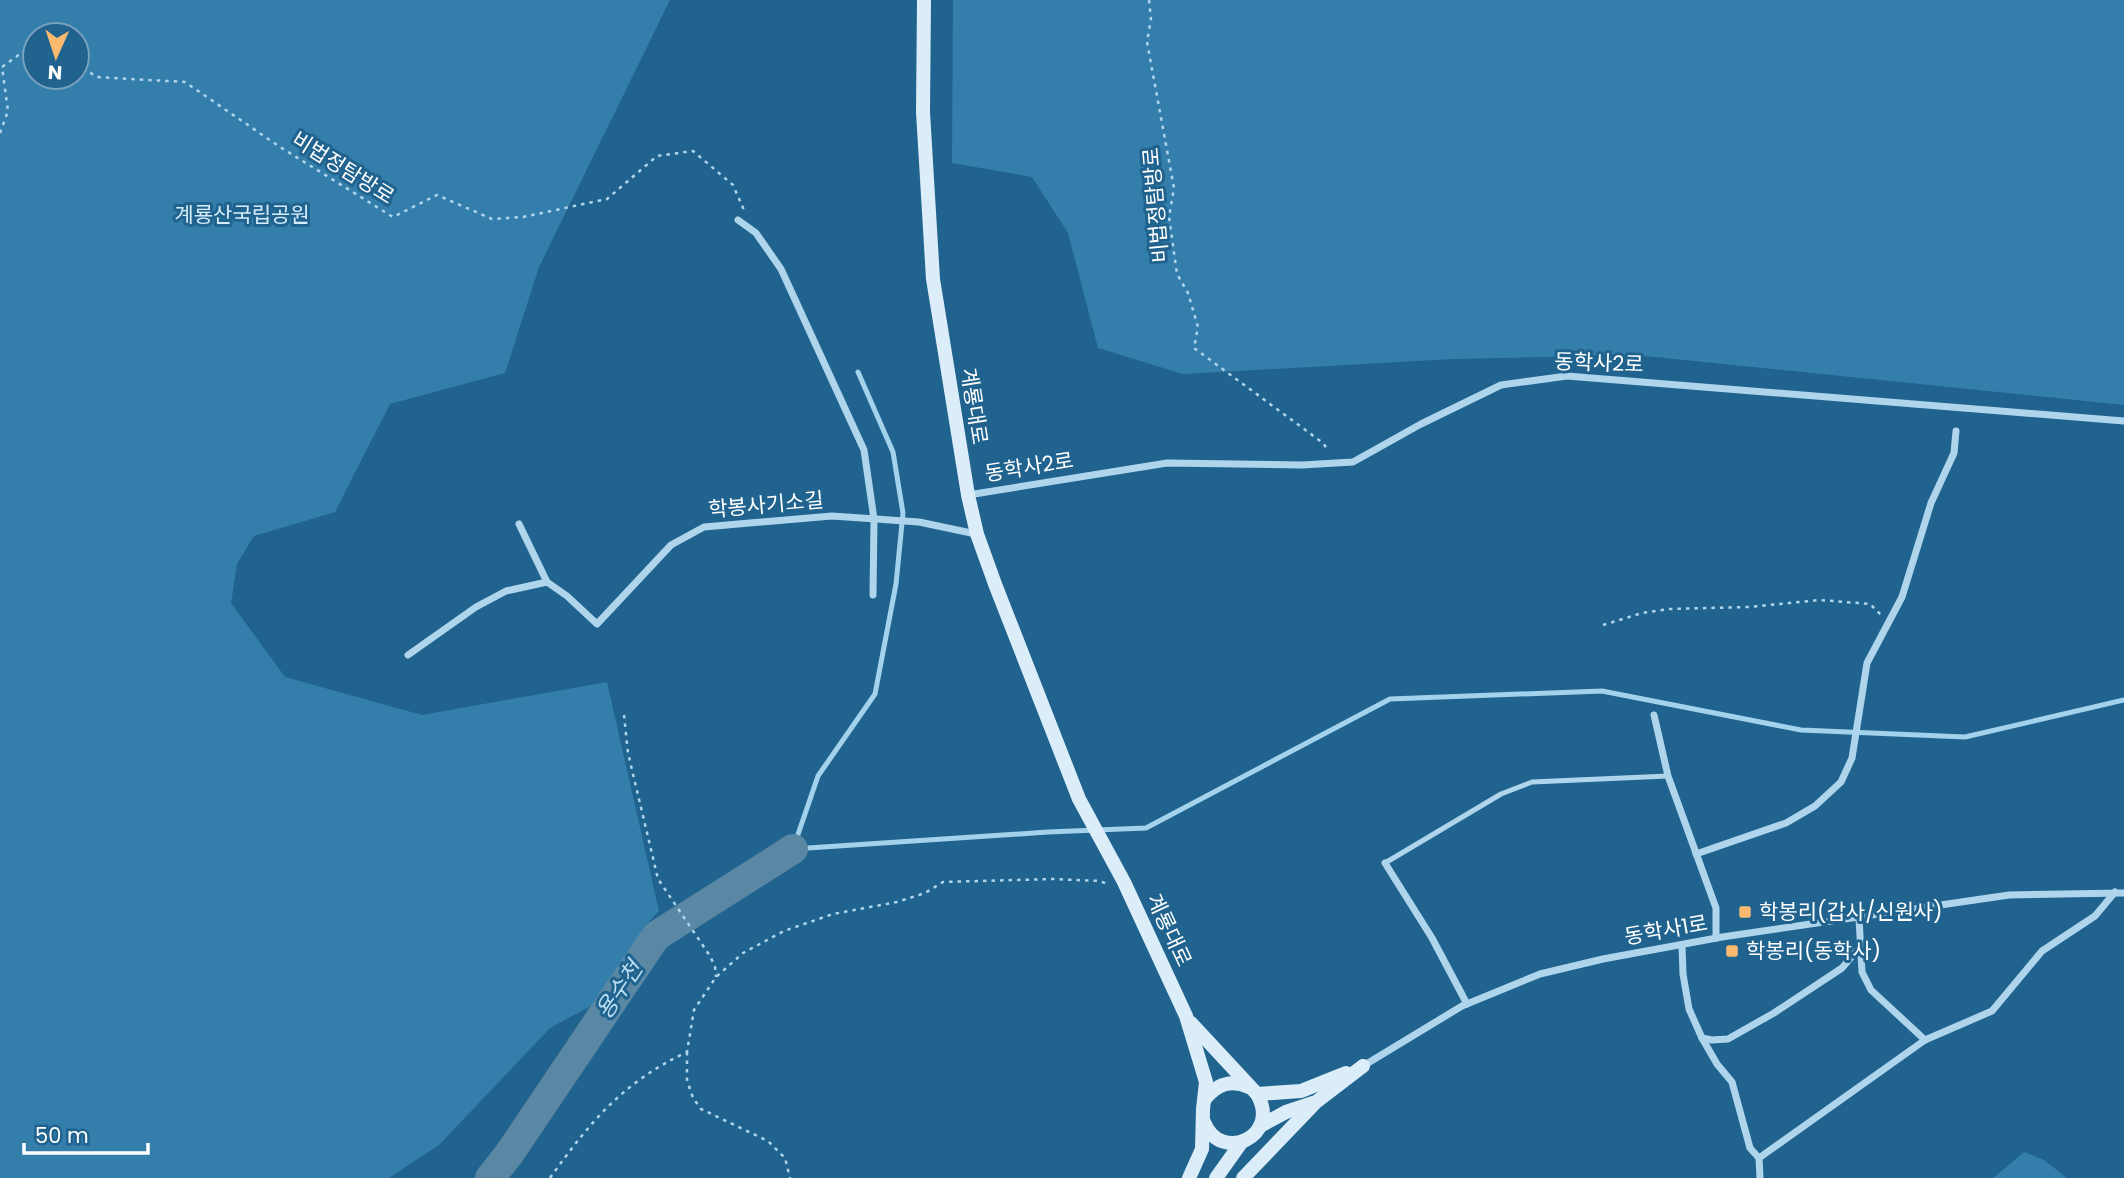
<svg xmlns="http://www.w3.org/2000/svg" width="2124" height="1178" viewBox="0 0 2124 1178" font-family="Poppins,'Noto Sans KR',sans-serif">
<rect width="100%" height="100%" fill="#20638e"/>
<g fill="#347eab" fill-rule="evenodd">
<path d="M0,0H670L539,267L505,373L390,404L335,512L254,536L237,564L231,603L285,677L422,715L607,682L659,911L642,929L632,961L616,987L598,1002L550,1028L439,1145L389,1178H0ZM35,35H77V77H35Z"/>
<path d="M953,0H2124V405L1635,355L1453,359L1183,374L1098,348L1068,233L1032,177L952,163Z"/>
<path d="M2024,1152L2044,1160L2067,1178H1993Z"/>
</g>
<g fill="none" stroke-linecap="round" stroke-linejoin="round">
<path stroke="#a3d2ed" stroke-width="5" d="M858,372L893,452L903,513L896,584L875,694L818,776L793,849L1048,832L1146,828L1390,699L1602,691L1801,730L1965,737L2124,700"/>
<path stroke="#5987a4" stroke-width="30" d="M490,1178L509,1154L656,936L793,849"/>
<g stroke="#afd5ec" stroke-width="2.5" stroke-dasharray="3.5 5" stroke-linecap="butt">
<path d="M1149,0L1151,19L1147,42L1174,188L1169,217L1177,274L1188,293L1198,327L1194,348L1323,443L1328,450"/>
<path d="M77,62L96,77L185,82L280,147L393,217L437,195L492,219L523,217L607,199L657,156L693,151L733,185L744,210"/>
<path d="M0,133L8,111L2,67L35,43"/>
<path d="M1603,625L1642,613L1669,609L1749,607L1820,600L1870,604L1881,615"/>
<path d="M624,715L628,753L658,879L710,956L715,967L716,977"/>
<path d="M687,1052V1080L693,1098L701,1109L768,1141L785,1158L790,1178"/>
<path d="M550,1178C590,1122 623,1082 687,1052L694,1010L716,977L743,953L784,931L833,914L897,902L925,893L943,882L1052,879L1100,881L1107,884"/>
</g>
<path stroke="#afd5ec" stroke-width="5" d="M1385,863L1501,794L1532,782L1668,776"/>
<g stroke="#afd5ec" stroke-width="7">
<path d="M738,220L756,233L781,269L864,450L874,519L873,595"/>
<path d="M968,495L1167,463L1302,465L1353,462L1421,424L1501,385L1567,376L2124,421"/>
<path d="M519,524L547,582L567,596L597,624L671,545L704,527L832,516L919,522L976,534"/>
<path d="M408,655L476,607L506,591L547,582"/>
<path d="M1654,715L1668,776L1716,908V938"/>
<path d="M1696,854L1786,823L1815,806L1841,782L1852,758L1867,663L1902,597L1931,503L1954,453L1956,431"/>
<path d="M1385,863L1432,938L1467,1004"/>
<path d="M1859,918L1862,972L1871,990L1925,1040"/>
<path d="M1682,946L1683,974L1689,1009L1702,1038L1717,1064L1732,1082L1750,1148L1759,1158L1760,1178"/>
<path d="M1702,1038L1712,1040L1728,1039L1774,1013L1842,968L1860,947"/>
<path d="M1363,1066L1462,1006L1540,974L1603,959L1722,937L2009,895L2124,893"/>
<path d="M1759,1158L1925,1040L1992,1011L2042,951L2095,916L2115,892"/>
</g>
<g stroke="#dbedf9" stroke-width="14">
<path d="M924,0L923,112L933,279L968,495L977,534L995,584L1079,799L1124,882L1186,1016L1206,1082L1203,1109L1202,1149L1189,1178"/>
<path d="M1191,1023L1257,1094C1282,1137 1220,1164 1204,1122"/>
<path d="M1257,1094L1301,1091L1346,1073"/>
<path d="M1205,1099C1217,1084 1231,1079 1249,1087"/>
<path d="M1260,1126L1286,1112L1313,1103"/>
<path d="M1216,1178L1241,1143"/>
<path d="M1243,1178L1316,1102L1363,1066"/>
</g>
</g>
<g fill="#f9ba70" stroke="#20638e" stroke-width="2.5">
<rect x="1738" y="905" width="14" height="14" rx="3.5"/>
<rect x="1725" y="944" width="14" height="14" rx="3.5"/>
</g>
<g text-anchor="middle" stroke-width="6" stroke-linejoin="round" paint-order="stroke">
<g font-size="21" fill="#fff" stroke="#20638e">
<text transform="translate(343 168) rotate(32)" y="7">비법정탐방로</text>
<text transform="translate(1156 205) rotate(-95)" y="7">비법정탐방로</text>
<text transform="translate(1599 363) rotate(2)" y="7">동학사2로</text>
<text transform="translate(974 406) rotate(81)" y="7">계룡대로</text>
<text transform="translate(1029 467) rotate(-9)" y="7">동학사2로</text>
<text transform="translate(766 505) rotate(-5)" y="7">학봉사기소길</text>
<text transform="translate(1169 930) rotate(65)" y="7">계룡대로</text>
<text transform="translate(1666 930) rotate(-10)" y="7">동학사1로</text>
</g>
<g font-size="21" fill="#d4ebf9" stroke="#20638e">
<text x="242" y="222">계룡산국립공원</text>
</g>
<g font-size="21" fill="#fff" stroke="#20638e" text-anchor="start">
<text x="1759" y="919">학봉리(갑사/신원사)</text>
<text x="1746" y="958">학봉리(동학사)</text>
</g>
<g font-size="23" font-style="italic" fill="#bbdef3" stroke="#20638e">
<text transform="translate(619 990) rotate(-56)" y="8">용수천</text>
</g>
</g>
<g transform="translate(56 56) rotate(183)"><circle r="33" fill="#20638e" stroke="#79a1bb" stroke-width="2"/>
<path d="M0-5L12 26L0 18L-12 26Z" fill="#f9ba70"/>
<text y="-10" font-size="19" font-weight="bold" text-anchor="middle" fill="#ffffff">N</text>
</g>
<path d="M24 1143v10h124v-10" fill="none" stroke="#ffffff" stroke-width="3.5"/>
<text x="35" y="1143" font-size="21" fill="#ffffff" stroke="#20638e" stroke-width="5" paint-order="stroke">50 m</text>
</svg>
